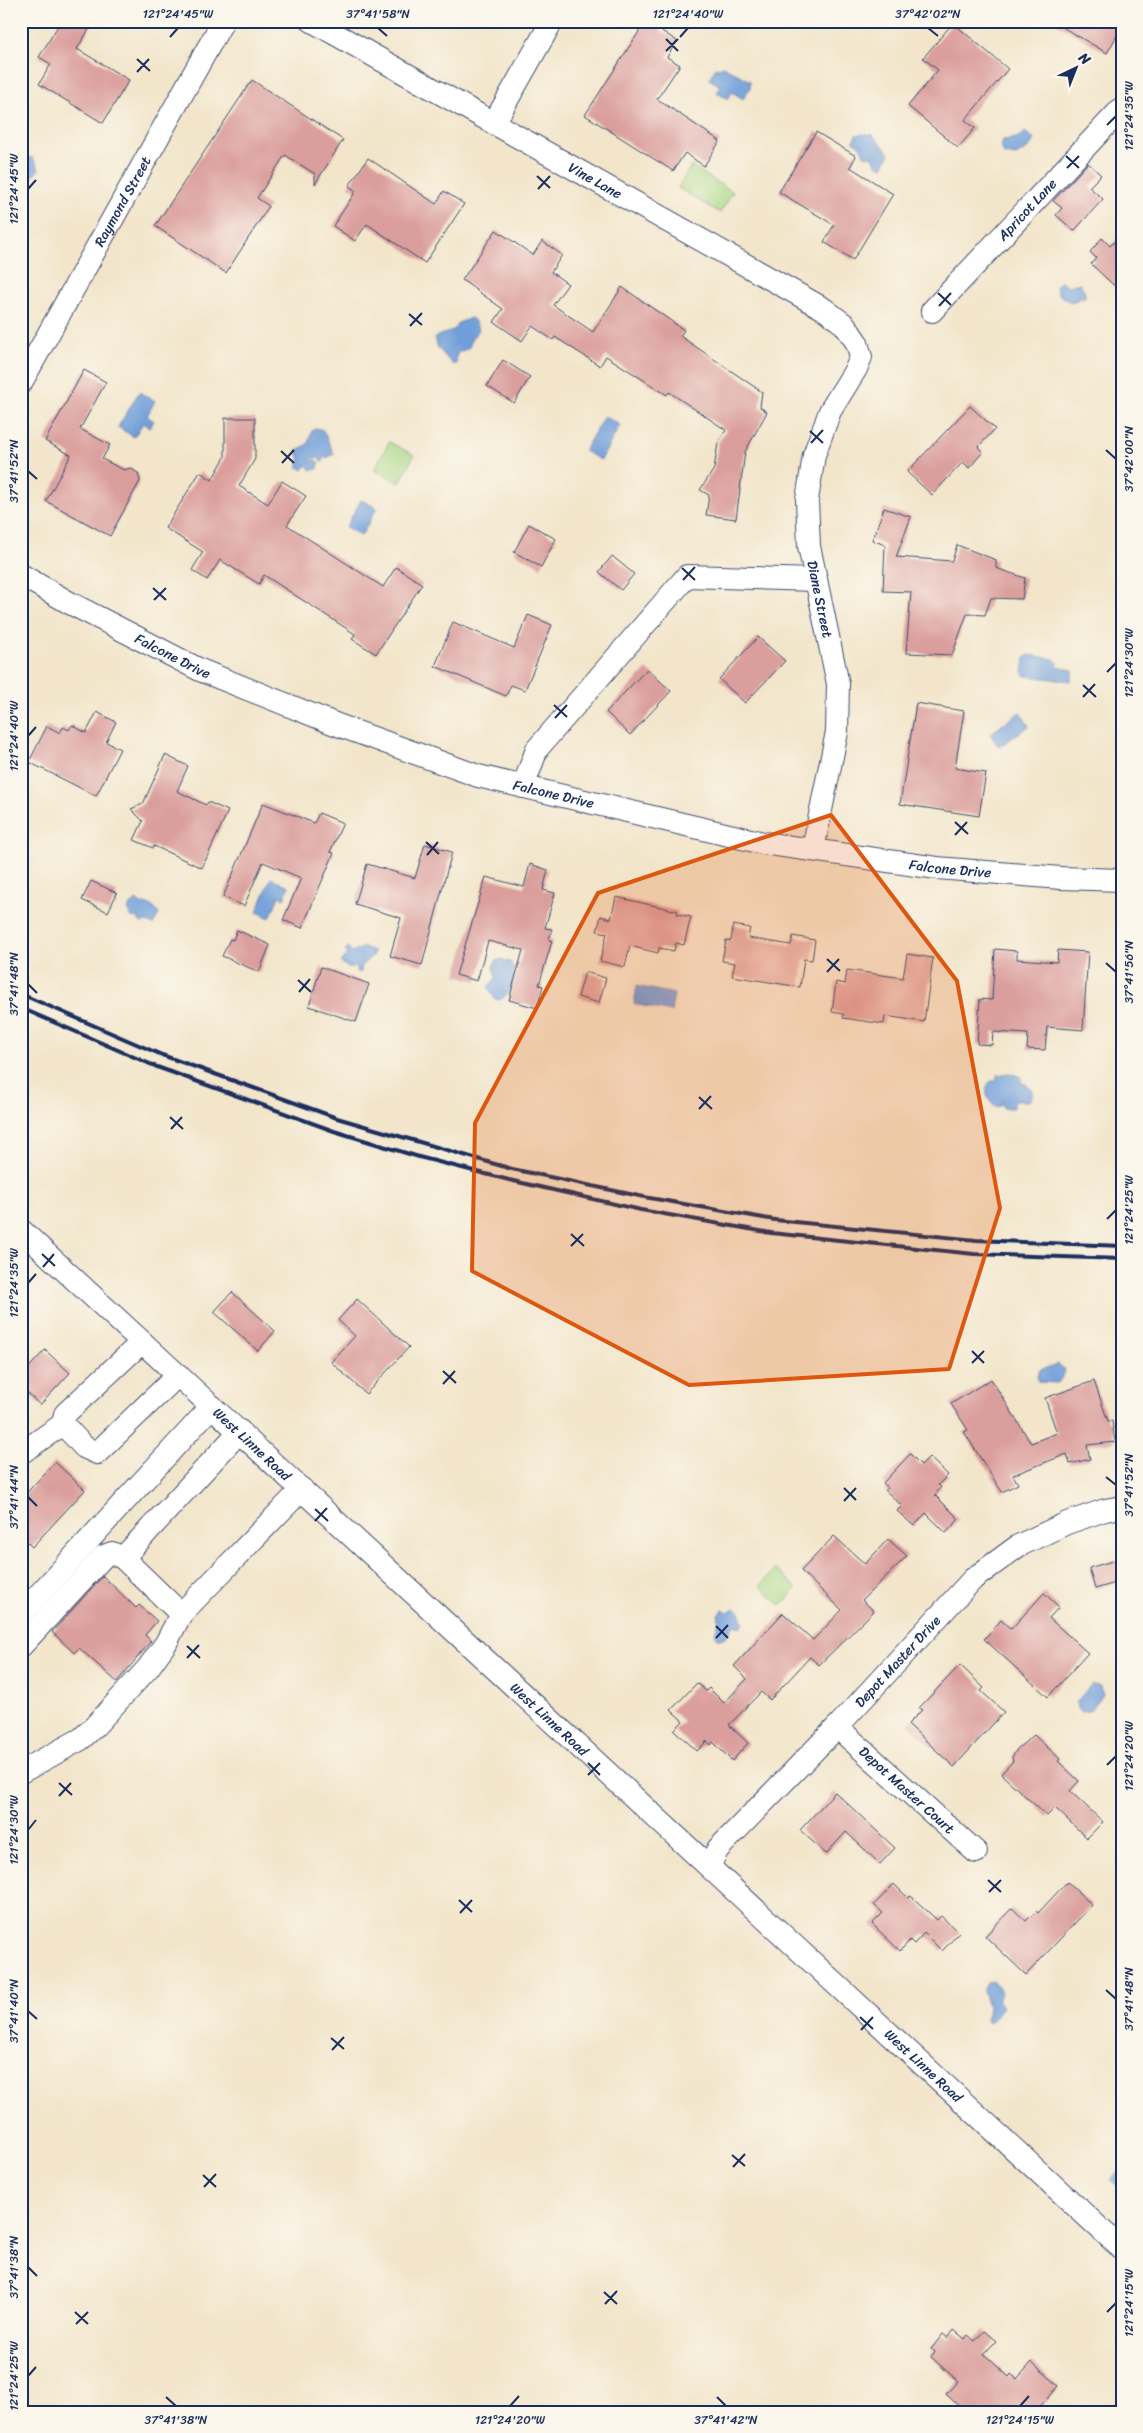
<svg xmlns="http://www.w3.org/2000/svg" width="1143" height="2433" viewBox="0 0 1143 2433" font-family="Sriracha,sans-serif">
<rect width="100%" height="100%" fill="#fbf7ec"/>
<filter id="ink" filterUnits="userSpaceOnUse"><feTurbulence type="fractalNoise" baseFrequency=".02" numOctaves="2"/><feDisplacementMap in="SourceGraphic" scale="10" xChannelSelector="R" yChannelSelector="G"/><feConvolveMatrix kernelMatrix="1 2 1 2 8 2 1 2 1" color-interpolation-filters="sRGB"/></filter>
<filter id="wash" filterUnits="userSpaceOnUse"><feTurbulence type="fractalNoise" baseFrequency=".0096" numOctaves="4" result="noise"/><feDisplacementMap in="SourceGraphic" scale="20" xChannelSelector="R" yChannelSelector="G"/><feGaussianBlur stdDeviation="1.12" result="paint"/><feColorMatrix in="noise" values="0 0 0 0 0 0 0 0 0 0 0 0 0 0 0 0 0 1.4 0 .05"/><feComposite in="paint" operator="in"/></filter>
<g filter="url(#wash)">
<rect width="100%" height="100%" fill="#f2e5ca"/>
<g fill="#a9d785" stroke="#628372">
<path d="M691,166L733,192L720,213L678,188Z"/>
<path d="M389,442L414,455L400,483L374,470Z"/>
<path d="M776,1569L797,1588L781,1606L760,1586Z"/>
</g>
<g fill="#709ed9" stroke="#46669c">
<path d="M723,66L750,81V88L743,99L732,92L728,99L717,93L721,86L709,79L716,67L718,68Z"/>
<path d="M1025,132L1034,139L1029,148L1016,156L1004,154L1001,147L1003,140L1017,138Z"/>
<path d="M865,134L873,135L890,154L883,167L876,164L873,157L864,155L860,146L853,141L856,135Z"/>
<path d="M21,156L33,158L39,169L32,178L21,182Z"/>
<path d="M1061,281L1068,286L1080,283L1085,292V297L1071,302C1064,299 1057,295 1056,287Z"/>
<path d="M471,318L474,320L479,330L472,338L469,348L457,353L456,364L453,365L438,348L435,338C442,331 453,336 458,323Z"/>
<path d="M139,392L155,401L147,416L154,421L150,427L143,423L134,437L118,427Z"/>
<path d="M604,416L620,425L601,460L584,451Z"/>
<path d="M316,428L323,430L334,454L327,458L325,457L322,463L318,457L309,460V462L315,460L319,463L318,469L311,470L307,465L303,470L298,467L300,461L297,450L308,444L312,431Z"/>
<path d="M361,500L377,508L361,536L346,527Z"/>
<path d="M1029,655L1054,659L1058,663L1057,667L1073,670L1071,681L1025,676L1023,673L1025,658Z"/>
<path d="M1020,712L1029,726L999,747L990,734Z"/>
<path d="M271,878L289,886L284,898L279,896L270,918L257,912Z"/>
<path d="M136,900L141,904L151,905L159,914L153,925L147,922L141,923L138,919L139,916L134,918L130,916L128,908Z"/>
<path d="M348,947L352,952L365,947L374,951L373,955L362,965L361,972H357L356,966L348,968L340,962L347,954L345,950Z"/>
<path d="M501,959L510,962C518,972 512,996 499,1000L495,999L488,987L496,978L493,967L496,961Z"/>
<path d="M637,986L674,994L671,1012L634,1004Z"/>
<path d="M1009,1073L1022,1077L1021,1083L1026,1084L1032,1090V1098L1029,1101H1014L1013,1108H1003L1002,1101L1000,1106L996,1107C988,1102 982,1089 991,1081H997V1075Z"/>
<path d="M1058,1364L1064,1369V1374L1058,1383L1038,1382L1037,1377L1040,1370Z"/>
<path d="M734,1608L740,1611L744,1623L740,1627L734,1625C732,1630 726,1639 719,1639L715,1634L719,1620L718,1614L722,1610L728,1612Z"/>
<path d="M1091,1685L1101,1686L1103,1695L1089,1711L1081,1712L1077,1709L1076,1702Z"/>
<path d="M992,1981L998,1985L1001,1993L998,2001L1002,2007L990,2022L986,2020L988,2006L983,1991L987,1983Z"/>
<path d="M1121,2169L1122,2170V2190L1111,2180Z"/>
</g>
<g id="blocks">
<g fill="#da9e9c">
<path d="M61,21H94L77,49L129,80L103,123L39,84L51,64L39,57Z"/>
<path d="M646,21L677,41L667,57L680,65L657,99L720,141L704,166L685,153L673,171L585,115Z"/>
<path d="M1052,21H1122V27L1107,53Z"/>
<path d="M953,23L1008,69L965,120L975,128L958,148L908,106L938,70L923,58Z"/>
<path d="M252,80L343,140L315,184V174L285,155L257,198L269,206L226,273L155,226Z"/>
<path d="M816,132L856,156L850,167L893,194L853,260L824,242L834,225L779,192Z"/>
<path d="M368,158L436,204L444,191L464,204L425,263L367,224L355,241L333,226L356,191L349,186Z"/>
<path d="M1088,163L1101,175L1089,187L1103,199L1074,231L1056,215L1062,208L1053,201Z"/>
<path d="M496,230L533,255L542,241L562,255L551,272L568,284L553,305L593,332L622,287L684,330L680,336L762,392L760,407L767,412L745,452L736,519L706,515L709,495L700,490L714,469L718,443L726,430L669,392L667,395L606,356L600,366L555,337L553,340L532,326L522,341L494,322L503,309L462,280Z"/>
<path d="M1122,234V293L1091,264L1096,258L1090,252L1102,238L1110,246Z"/>
<path d="M503,360L530,377L514,403L487,386Z"/>
<path d="M84,370L106,382L80,429L110,445L102,459L124,470L130,468L138,473L140,481L110,536L46,501L71,455L45,441Z"/>
<path d="M970,406L995,429L978,447L983,452L969,468L963,462L932,495L907,472Z"/>
<path d="M225,418H255V459L239,486L268,504L282,481L306,496L287,525L383,587L396,567L422,584L376,654L352,639L355,634L264,575L259,584L220,560L207,580L192,570L203,552L165,528L200,472L212,480L225,457Z"/>
<path d="M884,508L911,517L896,557L952,561L957,545L996,560V568L1025,578L1022,599L991,598L985,615L967,614L952,655L906,653L911,592L883,591L885,545L872,540Z"/>
<path d="M529,524L556,539L541,567L514,552Z"/>
<path d="M612,556L634,574L621,590L599,572Z"/>
<path d="M528,615L552,625L525,690L511,685L506,696L435,666L453,622L514,648Z"/>
<path d="M758,637L785,661L745,703L719,679Z"/>
<path d="M647,669L671,691L630,735L606,712Z"/>
<path d="M916,703L964,711L955,768L986,773L979,816L900,804Z"/>
<path d="M97,712L116,722L106,742L120,749L96,796L29,762L47,726L60,733L63,727L69,730L72,725L86,733Z"/>
<path d="M165,755L188,766L177,791L206,805L208,802L228,811L202,868L154,846L153,848L134,840L143,821L131,809L143,804Z"/>
<path d="M263,803L314,823L319,813L343,823L330,852L334,853L302,928L283,920L301,878L263,862L244,906L223,897Z"/>
<path d="M425,844L452,852L422,965L390,956L401,918L355,904L367,864L415,878Z"/>
<path d="M530,864L548,870L543,890L555,893L545,928L552,929L549,940L552,941L539,985L543,986L537,1008L509,1000L523,950L488,941L477,981L456,975L486,877L524,887Z"/>
<path d="M91,881L117,893L108,912L82,900Z"/>
<path d="M616,897L678,911L677,914L691,917L684,945L676,943L674,951L659,948L658,953L630,946L625,967L600,961L607,933L597,931L601,916L611,919Z"/>
<path d="M733,925L750,928L748,938L791,945L793,936L815,940L812,960L804,959L800,987L732,976L735,963L722,961L726,940L731,941Z"/>
<path d="M237,930L270,945L259,972L222,956L230,939L233,940Z"/>
<path d="M995,949L1017,951V959L1057,962L1058,950L1088,952L1083,1030L1047,1027L1045,1050L1027,1049L1028,1034L993,1032L992,1045L977,1044L980,999L992,1000Z"/>
<path d="M907,954L933,958L924,1022L885,1016L884,1024L843,1018L844,1014L832,1012L836,982L845,984L847,970L903,978Z"/>
<path d="M321,967L369,984L356,1022L309,1006Z"/>
<path d="M585,972L606,978L599,1003L578,997Z"/>
<path d="M232,1292L275,1331L258,1351L214,1312Z"/>
<path d="M357,1299L409,1347L366,1394L331,1362L355,1336L338,1320Z"/>
<path d="M45,1350L70,1373L40,1405L21,1387V1376Z"/>
<path d="M991,1379L1031,1443L1057,1433L1045,1398L1094,1381L1108,1421H1112L1115,1442L1087,1445L1090,1459L1070,1464L1067,1454L1013,1475L1018,1484L1002,1492L964,1432L968,1430L951,1404Z"/>
<path d="M910,1454L921,1465L929,1457L948,1475L938,1485L941,1487L935,1495L959,1519L946,1533L926,1513L914,1526L897,1511L902,1506L885,1490L888,1488L883,1483Z"/>
<path d="M55,1462L85,1490L32,1547L21,1536V1499Z"/>
<path d="M834,1536L865,1564L888,1539L907,1556L862,1600L874,1611L819,1665L810,1657L770,1700L761,1692L729,1725L748,1743L732,1761L713,1742L711,1745L707,1741L697,1751L674,1730L683,1721L671,1710L697,1683L706,1691L709,1688L724,1703L747,1679L734,1666L783,1613L813,1640L842,1610L801,1571Z"/>
<path d="M1122,1558V1581L1095,1589L1089,1568Z"/>
<path d="M103,1576L136,1608L139,1605L157,1621L145,1635L151,1641L117,1682L79,1648L74,1653L52,1632Z"/>
<path d="M1044,1593L1059,1607L1049,1618L1088,1653L1048,1697L984,1639L1001,1620L1011,1629Z"/>
<path d="M960,1665L984,1688L981,1691L1004,1712L954,1767L908,1724L922,1710L919,1708Z"/>
<path d="M1034,1735L1060,1759L1058,1761L1079,1781L1070,1791L1103,1822L1087,1838L1055,1808L1047,1816L1001,1774L1013,1761L1012,1757L1018,1748Z"/>
<path d="M835,1792L895,1848L880,1864L846,1832L826,1854L800,1830Z"/>
<path d="M1067,1882L1092,1905L1026,1975L985,1936L1012,1908L1026,1921L1036,1911L1038,1913Z"/>
<path d="M894,1884L908,1898L911,1896L937,1920L941,1916L959,1933L942,1951L924,1933L914,1944L910,1940L900,1951L872,1924L883,1913L874,1905Z"/>
<path d="M954,2330L965,2339L968,2335L975,2341L984,2331L996,2341L984,2354L1009,2377L1011,2374L1017,2379L1032,2362L1059,2386L1035,2412H965L946,2394L958,2381L931,2357L934,2352L931,2349L943,2334L948,2338Z"/>
</g>
</g>
</g>
<g filter="url(#ink)">
<use href="#blocks" fill-opacity="0" stroke="#3b4a6e" stroke-width="1"/>
<g fill="none" stroke-linecap="round" stroke-linejoin="round">
<defs>
<g id="minor">
<path id="s1" d="M312,21L824,309L845,325L857,343L861,357L856,369L830,411L814,455L807,500L809,546L838,684L837,732L813,849"/>
<path d="M494,123L552,21"/>
<path id="s2" d="M932,311L1122,108"/>
<path id="s3" d="M21,383L223,21"/>
<path id="s4" d="M21,575L68,602L200,670L335,724L478,776L763,843L937,868L1061,878L1122,880"/>
<path d="M523,787L537,749L687,576L816,580"/>
<path id="s5" d="M21,1230L1122,2249"/>
<path d="M142,1342L65,1414L63,1424L84,1447L97,1453L178,1375"/>
<path d="M240,1431L123,1558L181,1614L302,1489"/>
<path d="M21,1453L63,1424"/>
<path d="M21,1614L212,1406"/>
<path d="M21,1646L104,1556L112,1553L123,1558"/>
<path id="s6" d="M837,1727L976,1852"/>
<path d="M21,1772L81,1739L95,1726L148,1668L166,1643L181,1614"/>
<path id="s7" d="M709,1866L718,1849L837,1727L973,1579L1018,1546L1067,1523L1105,1510L1122,1507"/>
</g>
</defs>
<use href="#minor" stroke="#3b4a6e" stroke-width="24"/>
<use href="#minor" stroke="#fff" stroke-width="22"/>
<g stroke="#1b2f5e" stroke-width="4">
<path d="M21,994L162,1055L337,1118L512,1169L644,1197L775,1220L976,1240L1122,1246"/>
<path d="M21,1008L157,1067L334,1131L419,1157L509,1180L641,1210L771,1233L974,1254L1122,1259"/>
</g>
</g>
</g>
<path fill="#de5710" fill-opacity="0.2" stroke="#de5710" stroke-width="4" stroke-linejoin="round" d="M831,815L957,981L1000,1208L949,1369L689,1385L472,1271L475,1123L598,893Z"/>
<path fill="none" stroke="#1b2f5e" stroke-width="2" d="M378,28L387,36M928,28L938,36M170,37L178,28M680,37L688,28M666,39L678,51M666,51L678,39M137,59L150,71M137,72L149,59M1107,125L1116,116M1066,156L1079,168M1067,168L1079,156M537,176L550,188M28,189L36,180M538,189L550,176M938,293L951,305M939,306L951,293M409,314L422,325M410,326L422,313M810,431L823,443M811,443L823,430M1106,450L1116,459M281,451L294,463M282,463L294,450M28,471L37,479M682,568L695,580M683,580L695,567M153,588L166,600M154,600L166,588M1107,672L1116,663M1083,685L1096,697M1083,697L1095,684M554,705L567,717M555,718L567,705M28,736L36,727M955,822L968,834M955,835L967,822M426,842L439,854M427,855L438,842M827,959L840,971M1106,963L1116,972M827,972L839,959M298,980L311,992M28,984L37,993M299,992L310,979M699,1097L712,1109M699,1109L711,1096M170,1117L183,1129M171,1129L182,1117M1107,1219L1116,1210M571,1234L584,1246M571,1246L583,1234M42,1254L55,1266M43,1267L54,1254M28,1283L36,1274M972,1351L984,1363M972,1363L984,1351M443,1371L456,1383M443,1384L455,1371M1106,1477L1116,1485M844,1488L856,1500M28,1497L37,1506M844,1501L856,1488M315,1509L328,1521M315,1521L327,1508M716,1626L728,1638M716,1638L728,1625M187,1646L200,1658M187,1658L199,1645M588,1763L600,1775M1107,1765L1116,1756M588,1775L600,1763M59,1783L72,1795M59,1796L71,1783M28,1830L36,1820M988,1880L1001,1892M989,1892L1001,1880M459,1900L472,1912M460,1913L472,1900M1106,1990L1116,1999M28,2011L37,2019M860,2017L873,2029M861,2030L873,2017M331,2038L344,2049M332,2050L344,2037M732,2155L745,2166M733,2167L745,2154M203,2175L216,2187M204,2187L216,2174M28,2267L37,2276M604,2292L617,2304M605,2304L617,2291M75,2312L88,2324M1107,2312L1116,2303M76,2324L88,2312M28,2376L36,2367M166,2397L176,2406M717,2397L726,2406M510,2406L519,2396M1020,2406L1029,2396"/>
<g text-anchor="middle" stroke-width="4" stroke-linejoin="round" paint-order="stroke">
<g font-size="14" fill="#1b2f5e" stroke="#fbf7ec">
<text dy="5" stroke="none"><textPath href="#s1" startOffset="325">Vine Lane</textPath></text>
<text dy="5" stroke="none"><textPath href="#s3" startOffset="208">Raymond Street</textPath></text>
<text dy="5" stroke="none"><textPath href="#s2" startOffset="139">Apricot Lane</textPath></text>
<text dy="5" stroke="none"><textPath href="#s1" startOffset="905">Diane Street</textPath></text>
<text dy="5" stroke="none"><textPath href="#s4" startOffset="172">Falcone Drive</textPath></text>
<text dy="5" stroke="none"><textPath href="#s4" startOffset="578">Falcone Drive</textPath></text>
<text dy="5" stroke="none"><textPath href="#s4" startOffset="982">Falcone Drive</textPath></text>
<text dy="5" stroke="none"><textPath href="#s5" startOffset="315">West Linne Road</textPath></text>
<text dy="5" stroke="none"><textPath href="#s7" startOffset="279">Depot Master Drive</textPath></text>
<text dy="5" stroke="none"><textPath href="#s5" startOffset="720">West Linne Road</textPath></text>
<text dy="5" stroke="none"><textPath href="#s6" startOffset="94">Depot Master Court</textPath></text>
<text dy="5" stroke="none"><textPath href="#s5" startOffset="1230">West Linne Road</textPath></text>
</g>
</g>
<rect width="1143" height="2433" fill="none" stroke="#fbf7ec" stroke-width="55"/>
<g transform="translate(1076 68) rotate(43)" stroke="#fbf7ec" stroke-width="4" paint-order="stroke">
<path d="M0-4L9 19L0 12L-9 19Z" fill="#1b2f5e"/>
<text y="-8" font-size="14" font-weight="bold" text-anchor="middle" fill="#1b2f5e">N</text>
</g>
<rect x="28" y="28" width="1088" height="2378" fill="none" stroke="#1b2f5e" stroke-width="2"/>
<g font-size="12" text-anchor="middle" fill="#1b2f5e">
<text x="178" y="18">121°24'45"W</text>
<text x="378" y="18">37°41'58"N</text>
<text x="688" y="18">121°24'40"W</text>
<text x="928" y="18">37°42'02"N</text>
<text transform="translate(1129 116) rotate(-90)" y="4">121°24'35"W</text>
<text transform="translate(14 189) rotate(-90)" y="4">121°24'45"W</text>
<text transform="translate(1129 459) rotate(-90)" y="4">37°42'00"N</text>
<text transform="translate(14 471) rotate(-90)" y="4">37°41'52"N</text>
<text transform="translate(1129 663) rotate(-90)" y="4">121°24'30"W</text>
<text transform="translate(14 736) rotate(-90)" y="4">121°24'40"W</text>
<text transform="translate(1129 972) rotate(-90)" y="4">37°41'56"N</text>
<text transform="translate(14 984) rotate(-90)" y="4">37°41'48"N</text>
<text transform="translate(1129 1210) rotate(-90)" y="4">121°24'25"W</text>
<text transform="translate(14 1283) rotate(-90)" y="4">121°24'35"W</text>
<text transform="translate(1129 1485) rotate(-90)" y="4">37°41'52"N</text>
<text transform="translate(14 1497) rotate(-90)" y="4">37°41'44"N</text>
<text transform="translate(1129 1756) rotate(-90)" y="4">121°24'20"W</text>
<text transform="translate(14 1830) rotate(-90)" y="4">121°24'30"W</text>
<text transform="translate(1129 1999) rotate(-90)" y="4">37°41'48"N</text>
<text transform="translate(14 2011) rotate(-90)" y="4">37°41'40"N</text>
<text transform="translate(14 2267) rotate(-90)" y="4">37°41'38"N</text>
<text transform="translate(1129 2303) rotate(-90)" y="4">121°24'15"W</text>
<text transform="translate(14 2376) rotate(-90)" y="4">121°24'25"W</text>
<text x="176" y="2424">37°41'38"N</text>
<text x="510" y="2424">121°24'20"W</text>
<text x="726" y="2424">37°41'42"N</text>
<text x="1020" y="2424">121°24'15"W</text>
</g>
</svg>
